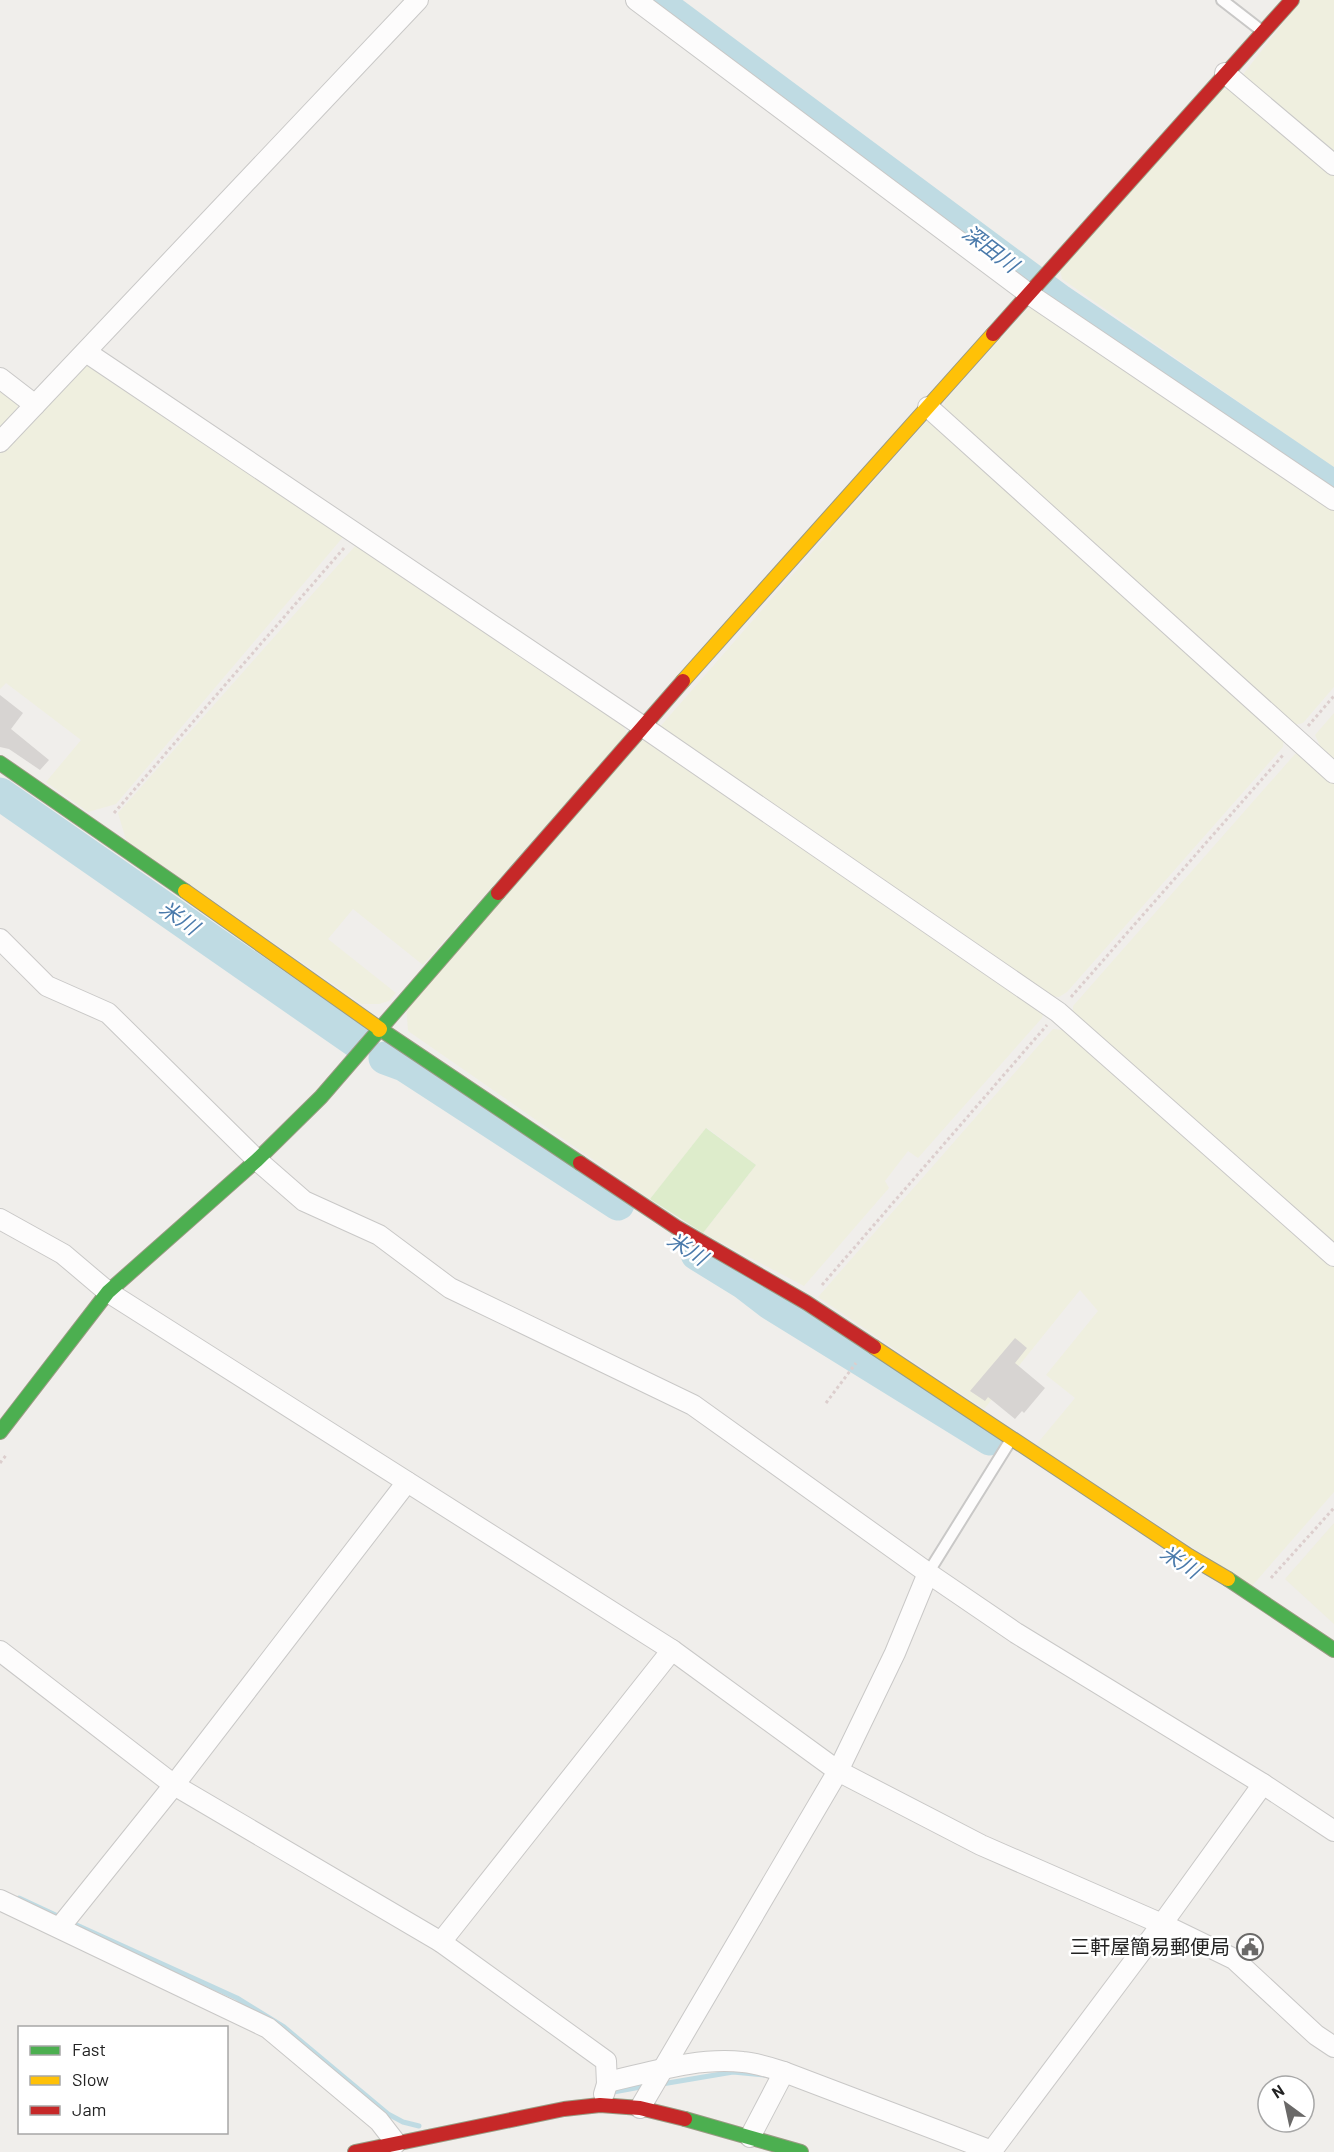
<svg xmlns="http://www.w3.org/2000/svg" width="1334" height="2152" viewBox="0 0 1334 2152" font-family="Barlow,'Noto Sans JP',sans-serif">
<rect width="100%" height="100%" fill="#f0eeeb"/>
<g fill="#efefdf">
<path d="M1301,0H1334V156L1241,77Z"/>
<path d="M1233,89L1334,174V468L1062,279L1060,270L1219,90Z"/>
<path d="M1031,305L1334,508V687L1303,723L1294,725L944,413L945,401Z"/>
<path d="M89,361L344,536L116,804L88,812L46,782L81,740L6,683L0,689V453Z"/>
<path d="M0,386L17,399L18,410L0,429Z"/>
<path d="M926,422H935L1284,737L1283,747L1067,992L1059,997L1050,996L658,729Z"/>
<path d="M356,545L622,724L627,733L423,965L353,909L328,939L396,993L389,1001L379,1004H362L126,840L118,813Z"/>
<path d="M1334,713V759L1320,746L1315,735Z"/>
<path d="M639,741H650L1044,1009L1042,1018L918,1158L908,1151L885,1181L889,1188L804,1286L703,1233L756,1165L707,1128L650,1199L408,1031L406,1004Z"/>
<path d="M1305,753L1334,779V1248L1077,1018L1073,1011V1006L1295,754Z"/>
<path d="M1053,1029L1071,1031L1334,1266V1492L1252,1586L1036,1445L1075,1398L1046,1375L1098,1311L1080,1290L984,1409L818,1297Z"/>
<path d="M1334,1523V1624L1285,1579Z"/>
</g>
<path fill="#ddeccb" d="M706,1128L756,1165L703,1233L650,1199Z"/>
<g fill="none" stroke-linecap="round" stroke-linejoin="round">
<g stroke="#bfdbe3" stroke-width="5">
<path d="M19,1898L62,1918"/>
<path d="M70,1922L237,1998L284,2027L388,2114L403,2122L419,2126"/>
<path d="M662,2084L733,2072L765,2075"/>
<path d="M608,2093L646,2086"/>
</g>
<g stroke="#bfdbe3" stroke-width="33">
<path d="M655,0L1060,301L1334,487"/>
<path d="M0,794L357,1042"/>
<path d="M385,1058L404,1065L618,1204"/>
<path d="M697,1254L744,1283L770,1303L990,1439"/>
</g>
</g>
<g fill="#d7d4d2">
<path d="M0,695L23,713L11,729L49,760L40,770L9,749L0,747Z"/>
<path d="M1015,1338L1027,1348L1015,1363L1045,1388L1024,1413L1022,1411L1015,1419L988,1397L985,1401L970,1391Z"/>
</g>
<g fill="none" stroke-linecap="round" stroke-linejoin="round">
<defs>
<g id="lane">
<path d="M1222,0L1262,31"/>
<path d="M928,1573L1012,1438"/>
</g>
<g id="street">
<path d="M636,0L1029,294L1334,500"/>
<path d="M1225,73L1334,165"/>
<path d="M86,352L642,726L1058,1012L1334,1256"/>
<path d="M0,378L35,405"/>
<path d="M928,407L1334,773"/>
<path d="M0,442L418,0"/>
<path d="M0,939L47,986L108,1013L257,1160L304,1201L379,1235L450,1288L693,1405L928,1573L1016,1633L1263,1784L1334,1831"/>
<path d="M0,1219L63,1254L108,1292L672,1650L838,1771L981,1845L1162,1924L1234,1959L1316,2035L1334,2047"/>
<path d="M0,1651L174,1785L441,1942L672,1650"/>
<path d="M0,1900L268,2028L379,2121L396,2143"/>
<path d="M60,1927L174,1785L407,1482"/>
<path d="M441,1942L606,2061L607,2084L604,2094"/>
<path d="M784,2072L992,2151"/>
<path d="M607,2082C652,2072 697,2057 743,2062C757,2063 771,2068 784,2072L750,2137"/>
<path d="M640,2108L838,1771L895,1653L928,1573"/>
<path d="M991,2152L1162,1924L1263,1784"/>
</g>
<g id="fast">
<path d="M0,763L185,891"/>
<path d="M498,893L380,1029L580,1163"/>
<path d="M0,1432L108,1292L257,1160L321,1097L379,1030"/>
<path d="M1228,1579L1334,1650"/>
<path d="M685,2119L801,2152"/>
</g>
<g id="slow">
<path d="M683,681L993,334"/>
<path d="M185,891L380,1029L379,1030"/>
<path d="M874,1347L1189,1556L1228,1579"/>
</g>
<g id="jam">
<path d="M993,334L1292,0"/>
<path d="M498,893L683,681"/>
<path d="M580,1163L676,1227L807,1303L874,1347"/>
<path d="M355,2152L564,2109L600,2105L640,2108L685,2119"/>
</g>
</defs>
<use href="#lane" stroke="#c9c8c7" stroke-width="14"/>
<use href="#street" stroke="#c9c8c7" stroke-width="22"/>
<use href="#fast" stroke="#999a82" stroke-width="16"/>
<use href="#slow" stroke="#999a82" stroke-width="16"/>
<use href="#jam" stroke="#999a82" stroke-width="16"/>
<g stroke="#dccecd" stroke-width="3" stroke-dasharray="3 3" stroke-linecap="butt">
<path d="M1308,726L1334,696"/>
<path d="M114,813L344,548"/>
<path d="M1071,997L1284,754"/>
<path d="M822,1285L1047,1025"/>
<path d="M826,1403L856,1363"/>
<path d="M0,1463L7,1454"/>
<path d="M1271,1578L1334,1508"/>
</g>
<use href="#lane" stroke="#fdfcfc" stroke-width="10"/>
<use href="#street" stroke="#fdfcfc" stroke-width="20"/>
<use href="#fast" stroke="#4caf50" stroke-width="14"/>
<use href="#slow" stroke="#ffc107" stroke-width="14"/>
<use href="#jam" stroke="#c62828" stroke-width="14"/>
</g>
<defs>
<symbol id="civic-ring" viewBox="-11 -11 22 22"><circle r="9.5" fill="#fff" stroke="#6a6968" stroke-width="1.5"/><path d="M-.6-6.5H3V-4.5H.6V-3L4-1V1h2V6H-6V1h2V-1L-.6-3ZM-1.2 2.5V6h2.4V2.5Z" fill="#6a6968"/></symbol>
</defs>
<g fill-rule="evenodd">
<use href="#civic-ring" x="1235" y="1932" width="30" height="30"/>
</g>
<g text-anchor="middle" stroke-width="5" stroke-linejoin="round" paint-order="stroke">
<g font-size="20" fill="#222" stroke="#fff" text-anchor="end">
<text x="1230" y="1954">三軒屋簡易郵便局</text>
</g>
<g font-size="21" font-style="italic" fill="#4a7aab" stroke="#fff">
<text transform="translate(990 249) rotate(37)" y="7">深田川</text>
<text transform="translate(179 918) rotate(35)" y="7">米川</text>
<text transform="translate(687 1249) rotate(33)" y="7">米川</text>
<text transform="translate(1180 1562) rotate(33)" y="7">米川</text>
</g>
</g>
<rect x="18" y="2026" width="210" height="108" fill="#ffffff" stroke="#a7a7a7" stroke-width="1.5"/>
<rect x="30" y="2046" width="30" height="9" fill="#4caf50" stroke="#a7a7a7" stroke-width="1.5"/>
<text x="72" y="2056" font-size="18" fill="#222222">Fast</text>
<rect x="30" y="2076" width="30" height="9" fill="#ffc107" stroke="#a7a7a7" stroke-width="1.5"/>
<text x="72" y="2086" font-size="18" fill="#222222">Slow</text>
<rect x="30" y="2106" width="30" height="9" fill="#c62828" stroke="#a7a7a7" stroke-width="1.5"/>
<text x="72" y="2116" font-size="18" fill="#222222">Jam</text>
<g transform="translate(1286 2104) rotate(327)"><circle r="28" fill="#ffffff" stroke="#a7a7a7" stroke-width="1.5"/>
<path d="M0-4.5L10 22L0 15L-10 22Z" fill="#6a6968"/>
<text y="-9" font-size="16" font-weight="bold" text-anchor="middle" fill="#222222">N</text>
</g>
</svg>
